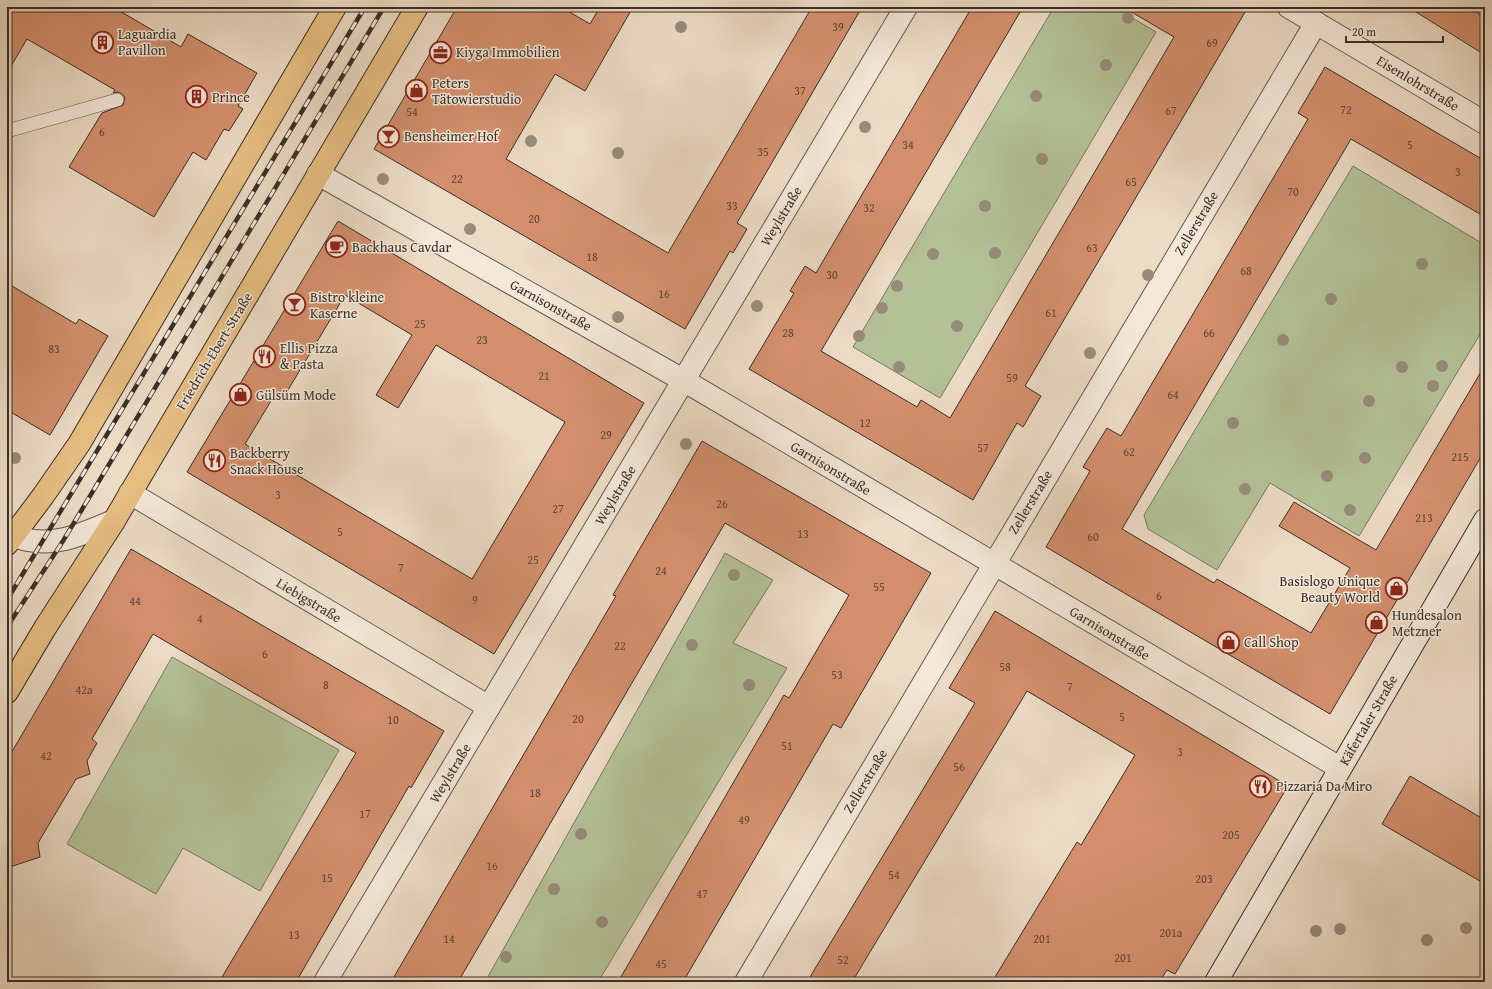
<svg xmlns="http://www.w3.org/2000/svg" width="1492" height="989" viewBox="0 0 1492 989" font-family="'Gentium Book Plus',serif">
<rect width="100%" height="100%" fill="#ecdbc5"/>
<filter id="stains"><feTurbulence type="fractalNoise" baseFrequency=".005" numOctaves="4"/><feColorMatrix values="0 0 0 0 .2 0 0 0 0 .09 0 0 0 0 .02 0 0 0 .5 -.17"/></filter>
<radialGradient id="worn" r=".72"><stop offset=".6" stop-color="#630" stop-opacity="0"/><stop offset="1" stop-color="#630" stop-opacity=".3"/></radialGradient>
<g fill="#b4c197" stroke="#77785f">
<path d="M1054,7H1114L1156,32L940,398L853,347Z"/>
<path d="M1353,166L1485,245V326L1359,536L1270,483L1217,570L1148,529L1144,515Z"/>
<path d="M725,553L773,580L733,643L787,668L598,982H485Z"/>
<path d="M172,657L339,750L260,891L183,848L156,894L67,844Z"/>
</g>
<g fill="#d38f6d" stroke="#3a2f27" fill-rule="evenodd">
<path d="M7,7H113L181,47L188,34L257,73L238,106L243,109L229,131L224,129L206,160L193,152L154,217L69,167L102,113L123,105L125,98L123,95L119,92L113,93L115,90L27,39L7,73Z"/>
<path d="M457,7H561L590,24L600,7H633L585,91L555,74L506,159L668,253L812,7H862L737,223L747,229L733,253L730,251L685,329L374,149Z"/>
<path d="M972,7H1023L821,351L917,407L921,400L950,418L1174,37L1123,7H1248L1025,386L1041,396L1023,427L1017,423L973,500L749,369L794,293L790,291L805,266L816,273Z"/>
<path d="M1408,7H1468L1485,17V55Z"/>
<path d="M1325,67L1485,161V217L1351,139L1122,529L1214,583L1217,579L1311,633L1350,568L1279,526L1294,502L1376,550L1485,365V450L1330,714L1046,547L1090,471L1083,467L1107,428L1121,436L1308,119L1298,113Z"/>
<path d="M338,221L644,403L494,654L187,472ZM345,295L412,335L376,395L398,408L436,345L565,422L472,579L245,444L274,396L282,400Z"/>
<path d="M7,283L76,324L79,319L108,336L50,435L7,410Z"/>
<path d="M702,441L931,573L841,728L833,724L683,982H618L784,695L789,698L849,595L725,523L458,982H391L616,596L613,595Z"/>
<path d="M131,549L444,731L411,788L409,786L296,982H219L356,753L153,634L92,739L97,743L87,761L90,774L76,779L38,843L40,857L7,868V760Z"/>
<path d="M995,611L1288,786L1175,974L1167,970L1159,982H992L1077,842L1081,845L1135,755L1027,691L852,982H807L975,703L949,688Z"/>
<path d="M1410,776L1485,820V884L1382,824Z"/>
</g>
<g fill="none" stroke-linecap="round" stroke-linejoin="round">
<defs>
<path id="lane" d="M7,131L117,100"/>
<g id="street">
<path d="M1289,7L1485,123"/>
<path d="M318,174L683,380L1340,768"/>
<path d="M130,493L489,707"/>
<path d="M7,534C14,537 21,538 28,540C60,546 84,533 114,521"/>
<path d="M325,982L906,7"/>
<path d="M746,982L1316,23"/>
</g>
<path id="secondary" d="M1216,982L1485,520"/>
<g id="primary">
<path d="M7,544L43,496L79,444L335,7"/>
<path d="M7,692L45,628L114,521L417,7"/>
</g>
</defs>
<use href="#lane" stroke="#665a4e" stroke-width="14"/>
<use href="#street" stroke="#665a4e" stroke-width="24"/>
<use href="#secondary" stroke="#3a2f27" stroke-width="24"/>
<use href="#primary" stroke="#3a2f27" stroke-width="24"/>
<use href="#lane" stroke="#f3e8d9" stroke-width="13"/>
<use href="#street" stroke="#f3e8d9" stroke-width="22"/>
<use href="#secondary" stroke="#f3e8d9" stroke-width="22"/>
<use href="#primary" stroke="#e6be82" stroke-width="22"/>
<defs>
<g id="rail">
<path d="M7,600L365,7"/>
<path d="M7,627L63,541L384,7"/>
</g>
</defs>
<use href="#rail" stroke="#3a2f27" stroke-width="4.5"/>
<use href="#rail" stroke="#f3e8d9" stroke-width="3" stroke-dasharray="9" stroke-linecap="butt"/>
</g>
<g fill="#978c7a">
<circle cx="1128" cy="18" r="6"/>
<circle cx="681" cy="27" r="6"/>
<circle cx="1106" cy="65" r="6"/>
<circle cx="1036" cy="96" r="6"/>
<circle cx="865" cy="127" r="6"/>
<circle cx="531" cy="141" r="6"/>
<circle cx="618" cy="153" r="6"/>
<circle cx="1042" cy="159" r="6"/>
<circle cx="383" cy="179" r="6"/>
<circle cx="985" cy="206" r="6"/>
<circle cx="470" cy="229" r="6"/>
<circle cx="995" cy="253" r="6"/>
<circle cx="933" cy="254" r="6"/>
<circle cx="1422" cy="264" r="6"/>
<circle cx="1148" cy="275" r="6"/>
<circle cx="897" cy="286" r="6"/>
<circle cx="1331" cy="299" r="6"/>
<circle cx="757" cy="306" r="6"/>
<circle cx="882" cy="308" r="6"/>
<circle cx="618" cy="317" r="6"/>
<circle cx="957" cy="326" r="6"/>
<circle cx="859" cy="336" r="6"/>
<circle cx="1283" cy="340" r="6"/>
<circle cx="1090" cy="353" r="6"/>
<circle cx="1442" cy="366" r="6"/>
<circle cx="899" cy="367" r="6"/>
<circle cx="1402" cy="367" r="6"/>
<circle cx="1433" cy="386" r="6"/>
<circle cx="1369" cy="401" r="6"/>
<circle cx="1233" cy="423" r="6"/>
<circle cx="686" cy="444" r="6"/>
<circle cx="15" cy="458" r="6"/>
<circle cx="1365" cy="458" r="6"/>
<circle cx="1327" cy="476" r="6"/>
<circle cx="1245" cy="489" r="6"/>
<circle cx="1350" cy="510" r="6"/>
<circle cx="734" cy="575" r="6"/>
<circle cx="692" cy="645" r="6"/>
<circle cx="749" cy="685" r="6"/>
<circle cx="581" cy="834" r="6"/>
<circle cx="554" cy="889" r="6"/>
<circle cx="602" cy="922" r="6"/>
<circle cx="1466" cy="928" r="6"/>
<circle cx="1340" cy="929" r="6"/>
<circle cx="1316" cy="931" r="6"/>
<circle cx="1427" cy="940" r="6"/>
<circle cx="506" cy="957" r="6"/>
</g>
<defs>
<symbol id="building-ring" viewBox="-11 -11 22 22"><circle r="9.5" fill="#f3e8d9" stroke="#8f2418" stroke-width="1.5"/><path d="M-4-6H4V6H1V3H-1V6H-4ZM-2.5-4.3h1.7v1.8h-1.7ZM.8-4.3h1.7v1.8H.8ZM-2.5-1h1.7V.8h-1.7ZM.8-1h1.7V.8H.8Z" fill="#8f2418"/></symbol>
<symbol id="office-ring" viewBox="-11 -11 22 22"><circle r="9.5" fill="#f3e8d9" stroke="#8f2418" stroke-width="1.5"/><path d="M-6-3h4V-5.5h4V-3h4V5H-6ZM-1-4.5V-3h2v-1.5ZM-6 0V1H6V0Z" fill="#8f2418"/></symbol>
<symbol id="shop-ring" viewBox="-11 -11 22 22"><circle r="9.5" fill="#f3e8d9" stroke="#8f2418" stroke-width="1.5"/><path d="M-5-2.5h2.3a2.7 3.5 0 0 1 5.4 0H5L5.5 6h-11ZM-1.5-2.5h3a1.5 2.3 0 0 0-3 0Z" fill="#8f2418"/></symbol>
<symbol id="bar-ring" viewBox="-11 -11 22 22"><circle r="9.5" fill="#f3e8d9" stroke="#8f2418" stroke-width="1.5"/><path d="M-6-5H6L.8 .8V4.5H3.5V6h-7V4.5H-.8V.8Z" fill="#8f2418"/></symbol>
<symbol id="cafe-ring" viewBox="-11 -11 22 22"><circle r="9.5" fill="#f3e8d9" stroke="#8f2418" stroke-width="1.5"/><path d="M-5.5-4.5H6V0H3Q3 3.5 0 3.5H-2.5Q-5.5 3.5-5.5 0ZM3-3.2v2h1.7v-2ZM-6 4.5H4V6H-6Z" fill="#8f2418"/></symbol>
<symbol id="restaurant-ring" viewBox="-11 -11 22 22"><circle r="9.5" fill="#f3e8d9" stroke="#8f2418" stroke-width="1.5"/><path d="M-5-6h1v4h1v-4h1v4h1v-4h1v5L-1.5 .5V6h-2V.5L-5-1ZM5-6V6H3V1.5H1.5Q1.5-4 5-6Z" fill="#8f2418"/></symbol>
</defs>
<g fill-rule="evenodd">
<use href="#building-ring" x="90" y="30" width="25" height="25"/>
<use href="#office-ring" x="428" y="40" width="25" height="25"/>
<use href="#shop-ring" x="404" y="78" width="25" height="25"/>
<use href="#building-ring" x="184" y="84" width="25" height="25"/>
<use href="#bar-ring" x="376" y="124" width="25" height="25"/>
<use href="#cafe-ring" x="324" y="234" width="25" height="25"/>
<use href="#bar-ring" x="282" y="292" width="25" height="25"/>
<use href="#restaurant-ring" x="252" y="344" width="25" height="25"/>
<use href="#shop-ring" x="228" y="382" width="25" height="25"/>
<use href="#restaurant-ring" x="202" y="448" width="25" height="25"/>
<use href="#shop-ring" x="1384" y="576" width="25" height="25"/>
<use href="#shop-ring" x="1364" y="610" width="25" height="25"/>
<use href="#shop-ring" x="1216" y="630" width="25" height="25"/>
<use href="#restaurant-ring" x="1248" y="774" width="25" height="25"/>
</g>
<g text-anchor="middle" stroke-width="3" stroke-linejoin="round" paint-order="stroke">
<g font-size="12" fill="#604738">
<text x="838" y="31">39</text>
<text x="1212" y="47">69</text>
<text x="800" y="95">37</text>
<text x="1346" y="114">72</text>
<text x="1171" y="115">67</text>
<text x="412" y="116">54</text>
<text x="102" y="136">6</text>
<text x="908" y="149">34</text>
<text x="1410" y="149">5</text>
<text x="763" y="156">35</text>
<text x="1458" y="176">3</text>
<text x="457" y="183">22</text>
<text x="1131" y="186">65</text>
<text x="1293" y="196">70</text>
<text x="732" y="210">33</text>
<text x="869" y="212">32</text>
<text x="534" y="223">20</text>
<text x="1092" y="252">63</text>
<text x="592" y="261">18</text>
<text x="1246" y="275">68</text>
<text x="832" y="279">30</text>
<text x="664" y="298">16</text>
<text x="1051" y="317">61</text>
<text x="420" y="328">25</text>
<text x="788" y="337">28</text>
<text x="1209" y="337">66</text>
<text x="482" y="344">23</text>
<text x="54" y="353">83</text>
<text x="544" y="380">21</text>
<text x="1012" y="382">59</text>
<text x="1173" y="399">64</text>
<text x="865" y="427">12</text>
<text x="606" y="439">29</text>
<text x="983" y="452">57</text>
<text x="1129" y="456">62</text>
<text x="1460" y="461">215</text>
<text x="278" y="499">3</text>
<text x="722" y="508">26</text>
<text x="558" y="513">27</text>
<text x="1424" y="522">213</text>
<text x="340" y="536">5</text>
<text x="803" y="538">13</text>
<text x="1093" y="541">60</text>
<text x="533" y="564">25</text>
<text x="401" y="572">7</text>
<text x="661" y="575">24</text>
<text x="879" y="591">55</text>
<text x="1159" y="600">6</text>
<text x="475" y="604">9</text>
<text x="135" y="605">44</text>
<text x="200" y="623">4</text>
<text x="620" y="650">22</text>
<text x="265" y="658">6</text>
<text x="1005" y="671">58</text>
<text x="837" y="679">53</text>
<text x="326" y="689">8</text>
<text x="1070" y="691">7</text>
<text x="84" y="694">42a</text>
<text x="1122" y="721">5</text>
<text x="578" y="723">20</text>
<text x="393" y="724">10</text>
<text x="787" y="750">51</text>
<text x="1180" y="756">3</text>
<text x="46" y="760">42</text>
<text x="959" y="771">56</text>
<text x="535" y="797">18</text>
<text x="365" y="818">17</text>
<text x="744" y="824">49</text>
<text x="1231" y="839">205</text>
<text x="492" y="870">16</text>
<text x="894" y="879">54</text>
<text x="327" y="882">15</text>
<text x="1204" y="883">203</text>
<text x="702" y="898">47</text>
<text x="1171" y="937">201a</text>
<text x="294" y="939">13</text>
<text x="449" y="943">14</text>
<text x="1042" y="943">201</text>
<text x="1123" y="962">201</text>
<text x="843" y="964">52</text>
<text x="661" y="968">45</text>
</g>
<g font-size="14" fill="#3a2f27" stroke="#f3e8d9" text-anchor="start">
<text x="118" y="39">Laguardia<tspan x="118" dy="16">Pavillon</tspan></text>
<text x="456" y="57">Kiyga Immobilien</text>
<text x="432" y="88">Peters<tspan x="432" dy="16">Tätowierstudio</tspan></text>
<text x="212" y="102">Prince</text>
<text x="404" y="141">Bensheimer Hof</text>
<text x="352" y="252">Backhaus Cavdar</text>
<text x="310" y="302">Bistro kleine<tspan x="310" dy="16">Kaserne</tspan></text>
<text x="280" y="353">Ellis Pizza<tspan x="280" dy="16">&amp; Pasta</tspan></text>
<text x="256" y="400">Gülsüm Mode</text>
<text x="230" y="458">Backberry<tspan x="230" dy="16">Snack House</tspan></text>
<text x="1380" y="586" text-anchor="end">Basislogo Unique<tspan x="1380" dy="16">Beauty World</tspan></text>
<text x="1392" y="620">Hundesalon<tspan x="1392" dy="16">Metzner</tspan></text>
<text x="1244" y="647">Call Shop</text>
<text x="1276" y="791">Pizzaria Da Miro</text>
</g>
<g font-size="14" fill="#3a2f27" stroke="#f3e8d9">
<text transform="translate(1418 83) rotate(31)" y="5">Eisenlohrstraße</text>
<text transform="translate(781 216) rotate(-59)" y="5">Weylstraße</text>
<text transform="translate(1196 223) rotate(-59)" y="5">Zellerstraße</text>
<text transform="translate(551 305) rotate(29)" y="5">Garnisonstraße</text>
<text transform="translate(214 351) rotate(-59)" y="5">Friedrich-Ebert-Straße</text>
<text transform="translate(831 468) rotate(31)" y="5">Garnisonstraße</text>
<text transform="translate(615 495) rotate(-59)" y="5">Weylstraße</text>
<text transform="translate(1030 502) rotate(-59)" y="5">Zellerstraße</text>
<text transform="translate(309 600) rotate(31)" y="5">Liebigstraße</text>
<text transform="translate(1110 633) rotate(31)" y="5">Garnisonstraße</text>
<text transform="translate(1368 720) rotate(-60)" y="5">Käfertaler Straße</text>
<text transform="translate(450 773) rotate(-59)" y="5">Weylstraße</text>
<text transform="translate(865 781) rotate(-59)" y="5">Zellerstraße</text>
</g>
</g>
<rect width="1492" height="989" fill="none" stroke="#ecdbc5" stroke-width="24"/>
<rect x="8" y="8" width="1476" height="973" fill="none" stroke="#3a2f27" stroke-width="2"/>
<rect x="12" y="12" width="1468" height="965" fill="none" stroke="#3a2f27"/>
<path d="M1346 36v6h97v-6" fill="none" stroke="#3a2f27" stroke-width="2"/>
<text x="1352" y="36" font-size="12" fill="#3a2f27" stroke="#f3e8d9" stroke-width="3" paint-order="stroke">20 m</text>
<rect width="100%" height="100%" filter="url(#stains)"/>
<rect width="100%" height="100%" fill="url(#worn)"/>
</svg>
